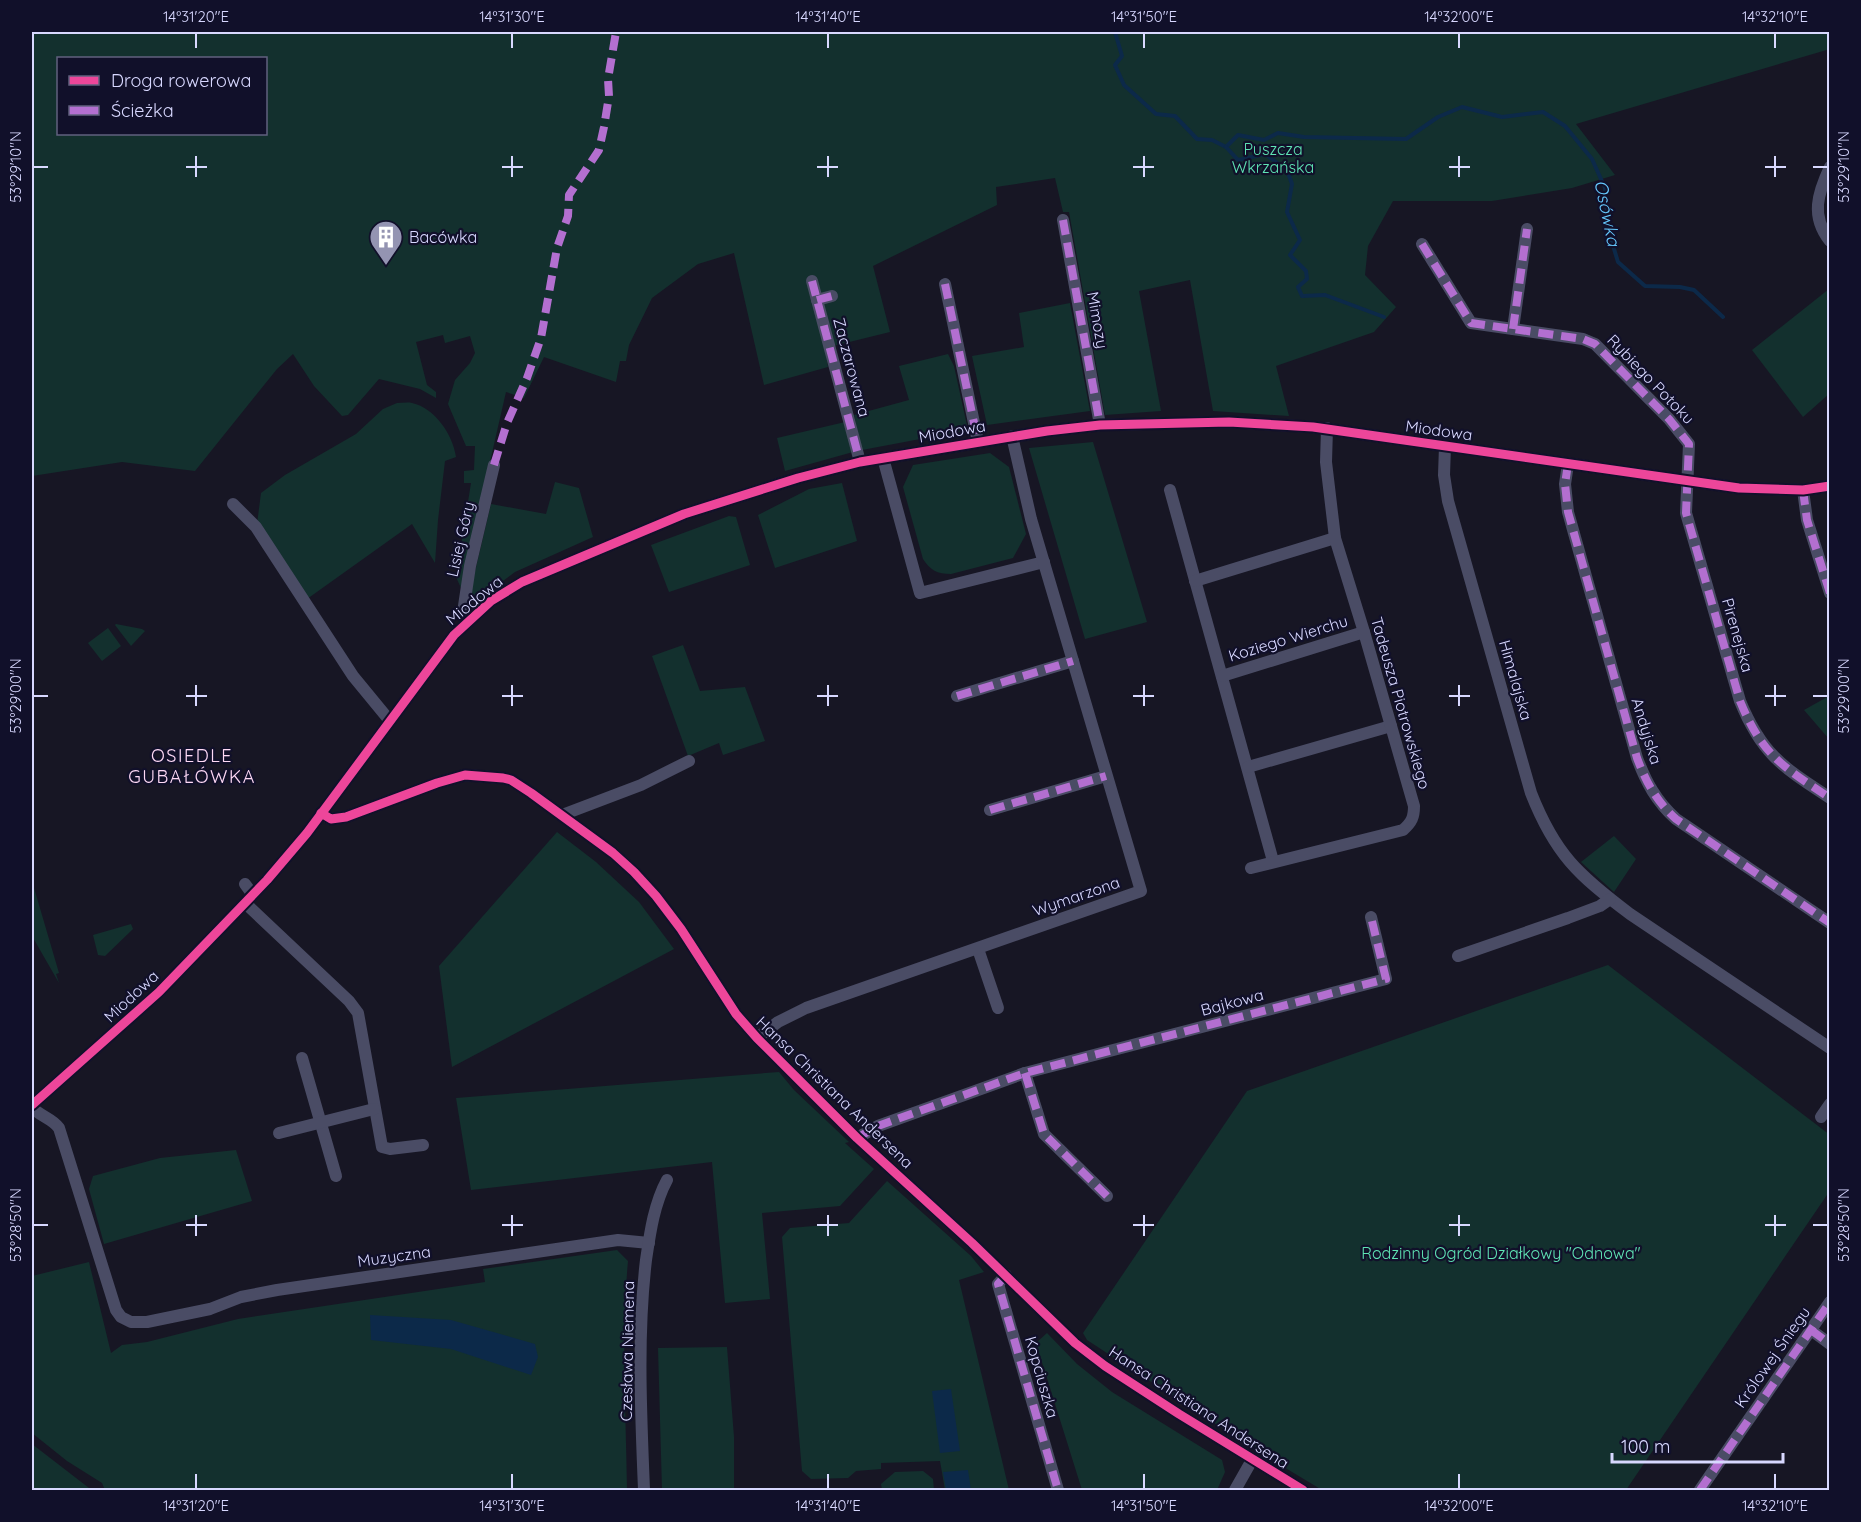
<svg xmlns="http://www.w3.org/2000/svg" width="1861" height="1522" viewBox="0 0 1861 1522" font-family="Quicksand,sans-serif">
<rect width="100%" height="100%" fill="#171624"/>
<g fill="#13302e" fill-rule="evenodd">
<path d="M32,32H1829L1830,49L1576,124L1615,175L1572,188L1492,201H1393L1368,246L1365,275L1396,307L1374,332L1276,366L1289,416L1213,411L1190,280L1139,291L1161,411L1105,415L1069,212H1063L1055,178L996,187L997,205L873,266L890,332L825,348L828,367L764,385L734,253L698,264L652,298L629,345L626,361H620L616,382L544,357L524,398L506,392L461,588L456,577L471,483H464V471L474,470L475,446H466L448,404L455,380L470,363L475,353L470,336L445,343L443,335L416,342L427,385L436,392V398L420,389L379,379L348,415L342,416L314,386L293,354L277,369L195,471L122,462L32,476ZM58,58H266V134H58Z"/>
<path d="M1829,289V394L1803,417L1752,350Z"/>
<path d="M1070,303L1090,411L987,425L972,356L1024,347L1019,313Z"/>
<path d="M948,354L954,366L968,430L862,450L854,415L909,400L899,366Z"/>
<path d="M397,403C402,403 408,402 412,403C435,408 453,435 456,457L445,461L438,520L435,563L412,524L307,599L257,524L261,493L285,475L356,434L383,409Z"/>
<path d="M845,422L853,452L785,471L777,438Z"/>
<path d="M1093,442L1147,622L1085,639L1029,448Z"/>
<path d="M990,453L1009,467L1026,534L1013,558L951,574C937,574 930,570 923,559L903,487L913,465Z"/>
<path d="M555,482L579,488L593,537L515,572L476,601L469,597L491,504L546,514Z"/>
<path d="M842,483L857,541L775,568L758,515L809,489Z"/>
<path d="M729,516L736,517L750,565L669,592L651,545Z"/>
<path d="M116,624L142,629L145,631L131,646L115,625Z"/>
<path d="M108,628L121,646L102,661L88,643Z"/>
<path d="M683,645L700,691L745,687L765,741L723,755L719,743L688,756L652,656Z"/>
<path d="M1829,696V739L1804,710Z"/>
<path d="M557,832L596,862L639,902L674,949L452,1067L439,966Z"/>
<path d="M1614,836L1636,859L1614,892L1581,862Z"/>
<path d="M32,881L59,973L56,974L59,983L32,936Z"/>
<path d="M131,924L133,929L105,956L98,955L93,935Z"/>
<path d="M1608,965L1830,1135L1829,1192L1626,1490H1322L1254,1449L1087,1340L1083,1333L1247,1091Z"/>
<path d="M779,1072L794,1090L849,1142L845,1143L874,1169L840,1206L762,1213L770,1299L725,1303L712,1162L471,1190L456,1098Z"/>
<path d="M236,1150L252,1201L104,1244L89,1189L93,1176L160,1158Z"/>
<path d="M887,1181L971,1256L984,1272L959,1280L1009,1490H945L940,1461L881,1463V1469L856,1471L848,1478L811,1479L802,1471L782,1237L790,1228L849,1223Z"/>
<path d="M617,1250L628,1261C621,1337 626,1414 627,1490H105L102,1483L67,1461L32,1433V1276L89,1262L111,1353L122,1345L147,1342L238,1319L485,1282L483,1269Z"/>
<path d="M1047,1333L1077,1364L1112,1392L1222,1460L1225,1472L1217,1490H1082L1036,1343Z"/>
<path d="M727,1347L734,1437V1490H662L658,1348Z"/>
<path d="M32,1444L89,1488V1490H32Z"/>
<path d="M923,1471L933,1479L934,1490H882L881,1484L895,1472Z"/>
</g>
<g fill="#0c2949">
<path d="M370,1315L451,1320L535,1344L538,1357L531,1375L451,1349L371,1340Z"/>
<path d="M951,1389L960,1451L940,1453L932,1391Z"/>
<path d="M968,1470L971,1490H946L943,1472Z"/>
</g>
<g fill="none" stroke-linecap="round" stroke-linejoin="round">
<g stroke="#0c2949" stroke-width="4">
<path d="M1115,32L1122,56L1115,65L1124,85L1156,114L1175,116L1197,139L1212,140L1226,147L1238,135L1264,140L1278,133L1304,137L1406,139L1438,117L1462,107L1502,117L1543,112L1565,126L1592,159L1605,188L1608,229L1618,262L1645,286L1680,287L1694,290L1723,317"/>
<path d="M1226,147L1238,160L1265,154L1287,170L1292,184L1287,212L1300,240L1290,255L1306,271L1307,279L1298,287L1302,296L1325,295L1384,317"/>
</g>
<g stroke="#4a4c65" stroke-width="12">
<path d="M1830,167C1818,193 1810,216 1830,241"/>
<path d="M1063,220L1100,425"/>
<path d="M1422,244L1471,323L1583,339L1595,344L1669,419L1689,444L1686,513L1740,701C1762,755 1783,767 1830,798"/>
<path d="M812,281L860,462"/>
<path d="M945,284L978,442"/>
<path d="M817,300L832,296"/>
<path d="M1513,329L1527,229"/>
<path d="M1445,446L1444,475L1448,501L1531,793C1555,854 1578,875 1630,914L1830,1048"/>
<path d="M883,458L920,593L1044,562"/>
<path d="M1568,464L1565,484L1568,512L1637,758C1646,782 1656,801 1676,819L1830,923"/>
<path d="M1170,490L1273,861"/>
<path d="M1803,490L1807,520L1830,593"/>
<path d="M233,504L256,527L353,676L390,721"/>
<path d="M1195,581L1335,538"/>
<path d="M471,618L464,606L470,566L494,465"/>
<path d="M1222,676L1364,632"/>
<path d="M957,696L1073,661"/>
<path d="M1248,767L1391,726"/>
<path d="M990,810L1106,776"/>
<path d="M321,813L331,819L346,817L437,783L465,775L503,778L511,780L531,793L613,853L634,872L656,896L681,929L736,1014L757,1038L857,1138L972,1243L1075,1343L1105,1366L1179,1414L1303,1490"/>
<path d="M562,815L641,785L689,761"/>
<path d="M1251,868L1403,830C1412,822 1414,817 1414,806L1364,632L1335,538L1326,462L1327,428"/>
<path d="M245,884L253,895"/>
<path d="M245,903L349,1001L358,1013L382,1147L390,1149L423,1145"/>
<path d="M978,949L998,1008"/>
<path d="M1458,956L1568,918L1600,906L1610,899"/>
<path d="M757,1038L778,1022L806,1008L1141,891L1031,519L1012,436"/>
<path d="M302,1058L336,1176"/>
<path d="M1025,1073L1044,1134L1107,1196"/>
<path d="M32,1105L159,992L267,880L307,833L454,635L491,601L522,582L684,514L798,478L860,462L1047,431L1100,425L1229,422L1313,427L1739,488L1803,490L1830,486"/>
<path d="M32,1107C39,1116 52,1118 59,1128L116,1310L121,1317L131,1322H147L210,1309L241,1297L277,1290L618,1240L649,1243"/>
<path d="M1821,1117L1830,1104"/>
<path d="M279,1133L374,1109"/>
<path d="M857,1138L878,1126L1025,1073L1386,979L1371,917"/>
<path d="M1006,1275L998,1284L1058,1490"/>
<path d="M1811,1330L1830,1344"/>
<path d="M644,1490C641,1414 637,1336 646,1260C650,1233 654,1204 667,1180"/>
<path d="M1235,1490L1252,1460"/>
<path d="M1700,1490L1830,1302"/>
</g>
<g stroke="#b36fd0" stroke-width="8" stroke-dasharray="15 8" stroke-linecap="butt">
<path d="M1063,220L1100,425"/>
<path d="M1422,244L1471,323L1583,339L1595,344L1669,419L1689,444L1686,513L1740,701C1762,755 1783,767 1830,798"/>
<path d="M812,281L860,462"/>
<path d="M945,284L978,442"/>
<path d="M817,300L832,296"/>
<path d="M1513,329L1527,229"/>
<path d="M1568,464L1565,484L1568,512L1637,758C1646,782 1656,801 1676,819L1830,923"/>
<path d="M494,465L507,423L527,378L541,338L557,248L568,216L569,195L599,150L604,127L609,96L608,79L616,32"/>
<path d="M1803,490L1807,520L1830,593"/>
<path d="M957,696L1073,661"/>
<path d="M990,810L1106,776"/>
<path d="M1025,1073L1044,1134L1107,1196"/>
<path d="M857,1138L878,1126L1025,1073L1386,979L1371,917"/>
<path d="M1006,1275L998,1284L1058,1490"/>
<path d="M1811,1330L1830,1344"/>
<path d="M1700,1490L1830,1302"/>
</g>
<defs>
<g id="cycleway">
<path d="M321,813L331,819L346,817L437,783L465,775L503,778L511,780L531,793L613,853L634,872L656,896L681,929L736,1014L757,1038L857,1138L972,1243L1075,1343L1105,1366L1179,1414L1303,1490"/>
<path d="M32,1105L159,992L267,880L307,833L454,635L491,601L522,582L684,514L798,478L860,462L1047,431L1100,425L1229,422L1313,427L1739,488L1803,490L1830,486"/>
</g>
</defs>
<use href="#cycleway" stroke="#11102a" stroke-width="13"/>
<use href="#cycleway" stroke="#ed469a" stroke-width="9"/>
</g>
<path fill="none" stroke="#d8d8ff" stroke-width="2" d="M196,33V48M512,33V48M828,33V48M1144,33V48M1459,33V48M1775,33V48M196,156V177M512,156V177M828,156V177M1144,156V177M1459,156V177M1775,156V177M33,167H48M186,167H207M502,167H523M817,167H838M1133,167H1154M1449,167H1470M1765,167H1786M1813,167H1828M196,685V706M512,685V706M828,685V706M1144,685V706M1459,685V706M1775,685V706M33,696H48M186,696H207M502,696H523M817,696H838M1133,696H1154M1449,696H1470M1765,696H1786M1813,696H1828M196,1215V1236M512,1215V1236M828,1215V1236M1144,1215V1236M1459,1215V1236M1775,1215V1236M33,1225H48M186,1225H207M502,1225H523M817,1225H838M1133,1225H1154M1449,1225H1470M1765,1225H1786M1813,1225H1828M196,1474V1489M512,1474V1489M828,1474V1489M1144,1474V1489M1459,1474V1489M1775,1474V1489"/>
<defs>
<symbol id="building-pin" viewBox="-11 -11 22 30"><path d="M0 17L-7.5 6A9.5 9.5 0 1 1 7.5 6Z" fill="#9494b2" stroke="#11102a"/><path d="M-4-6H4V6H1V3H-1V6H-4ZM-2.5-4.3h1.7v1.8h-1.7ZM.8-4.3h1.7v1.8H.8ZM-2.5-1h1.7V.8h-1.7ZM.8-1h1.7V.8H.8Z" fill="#fff"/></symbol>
</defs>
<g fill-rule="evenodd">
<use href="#building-pin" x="367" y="218" width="38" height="52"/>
</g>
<g text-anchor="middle" stroke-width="4.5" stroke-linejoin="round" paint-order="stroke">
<g font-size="16" fill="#5fe4b4" stroke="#11102a">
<text x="1273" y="155">Puszcza<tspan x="1273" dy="18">Wkrzańska</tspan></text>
<text x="1501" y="1259">Rodzinny Ogród Działkowy "Odnowa"</text>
</g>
<g font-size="16" fill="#d8d8ff" stroke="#11102a" text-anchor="start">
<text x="409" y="243">Bacówka</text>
</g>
<g font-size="16" fill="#d8d8ff" stroke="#11102a">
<text transform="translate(1098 320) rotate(80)" y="6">Mimozy</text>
<text transform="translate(852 367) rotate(75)" y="6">Zaczarowana</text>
<text transform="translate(1651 379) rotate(46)" y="6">Rybiego Potoku</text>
<text transform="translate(1439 430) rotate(8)" y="6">Miodowa</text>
<text transform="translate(952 431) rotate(-10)" y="6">Miodowa</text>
<text transform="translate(460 539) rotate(-77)" y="6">Lisiej Góry</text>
<text transform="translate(474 600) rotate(-39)" y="6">Miodowa</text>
<text transform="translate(1738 635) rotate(74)" y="6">Pirenejska</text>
<text transform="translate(1288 638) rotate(-17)" y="6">Koziego Wierchu</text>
<text transform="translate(1516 680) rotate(74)" y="6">Himalajska</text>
<text transform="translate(1401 703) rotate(74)" y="6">Tadeusza Piotrowskiego</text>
<text transform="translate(1647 731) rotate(73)" y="6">Andyjska</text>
<text transform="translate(1076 896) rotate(-19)" y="6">Wymarzona</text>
<text transform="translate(131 996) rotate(-43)" y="6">Miodowa</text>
<text transform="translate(1232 1002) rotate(-15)" y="6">Bajkowa</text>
<text transform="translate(835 1092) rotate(44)" y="6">Hansa Christiana Andersena</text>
<text transform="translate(394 1256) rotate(-8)" y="6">Muzyczna</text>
<text transform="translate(627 1351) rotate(-89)" y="6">Czesława Niemena</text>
<text transform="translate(1772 1357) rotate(-55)" y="6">Królowej Śniegu</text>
<text transform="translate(1042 1377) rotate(74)" y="6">Kopciuszka</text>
<text transform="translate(1199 1407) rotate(33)" y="6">Hansa Christiana Andersena</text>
</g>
<g font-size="18" font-style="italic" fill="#66caff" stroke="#11102a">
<text transform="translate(1607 213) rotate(78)" y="6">Osówka</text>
</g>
<g font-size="18" letter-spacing="1.5" fill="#ffdaf6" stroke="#11102a">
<text x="192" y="762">OSIEDLE<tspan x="192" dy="21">GUBAŁÓWKA</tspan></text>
</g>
</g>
<rect width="1861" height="1522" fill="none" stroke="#11102a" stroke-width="66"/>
<rect x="57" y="57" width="210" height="78" fill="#11102a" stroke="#61607f" stroke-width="1.5"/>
<rect x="69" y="76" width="30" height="9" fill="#ed469a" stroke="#61607f" stroke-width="1.5"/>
<text x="111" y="87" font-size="18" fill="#d8d8ff">Droga rowerowa</text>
<rect x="69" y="106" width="30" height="9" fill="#b36fd0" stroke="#61607f" stroke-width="1.5"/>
<text x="111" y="117" font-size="18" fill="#d8d8ff">Ścieżka</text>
<path d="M1612 1453v9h171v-9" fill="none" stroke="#d8d8ff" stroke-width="3"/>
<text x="1621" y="1453" font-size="18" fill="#d8d8ff" stroke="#11102a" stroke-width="4.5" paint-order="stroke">100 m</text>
<rect x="33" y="33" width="1795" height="1456" fill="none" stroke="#d8d8ff" stroke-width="2"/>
<g font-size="15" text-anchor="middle" fill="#d8d8ff">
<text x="196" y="22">14°31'20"E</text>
<text x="512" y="22">14°31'30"E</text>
<text x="828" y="22">14°31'40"E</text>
<text x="1144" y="22">14°31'50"E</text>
<text x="1459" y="22">14°32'00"E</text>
<text x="1775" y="22">14°32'10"E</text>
<text transform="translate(16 167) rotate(-90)" y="5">53°29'10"N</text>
<text transform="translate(1844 167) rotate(-90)" y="5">53°29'10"N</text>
<text transform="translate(16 696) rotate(-90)" y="5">53°29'00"N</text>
<text transform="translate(1844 696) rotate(-90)" y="5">53°29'00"N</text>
<text transform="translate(16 1225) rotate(-90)" y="5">53°28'50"N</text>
<text transform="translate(1844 1225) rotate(-90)" y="5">53°28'50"N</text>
<text x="196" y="1511">14°31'20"E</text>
<text x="512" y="1511">14°31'30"E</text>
<text x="828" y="1511">14°31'40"E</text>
<text x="1144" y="1511">14°31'50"E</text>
<text x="1459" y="1511">14°32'00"E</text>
<text x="1775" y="1511">14°32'10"E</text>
</g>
</svg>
